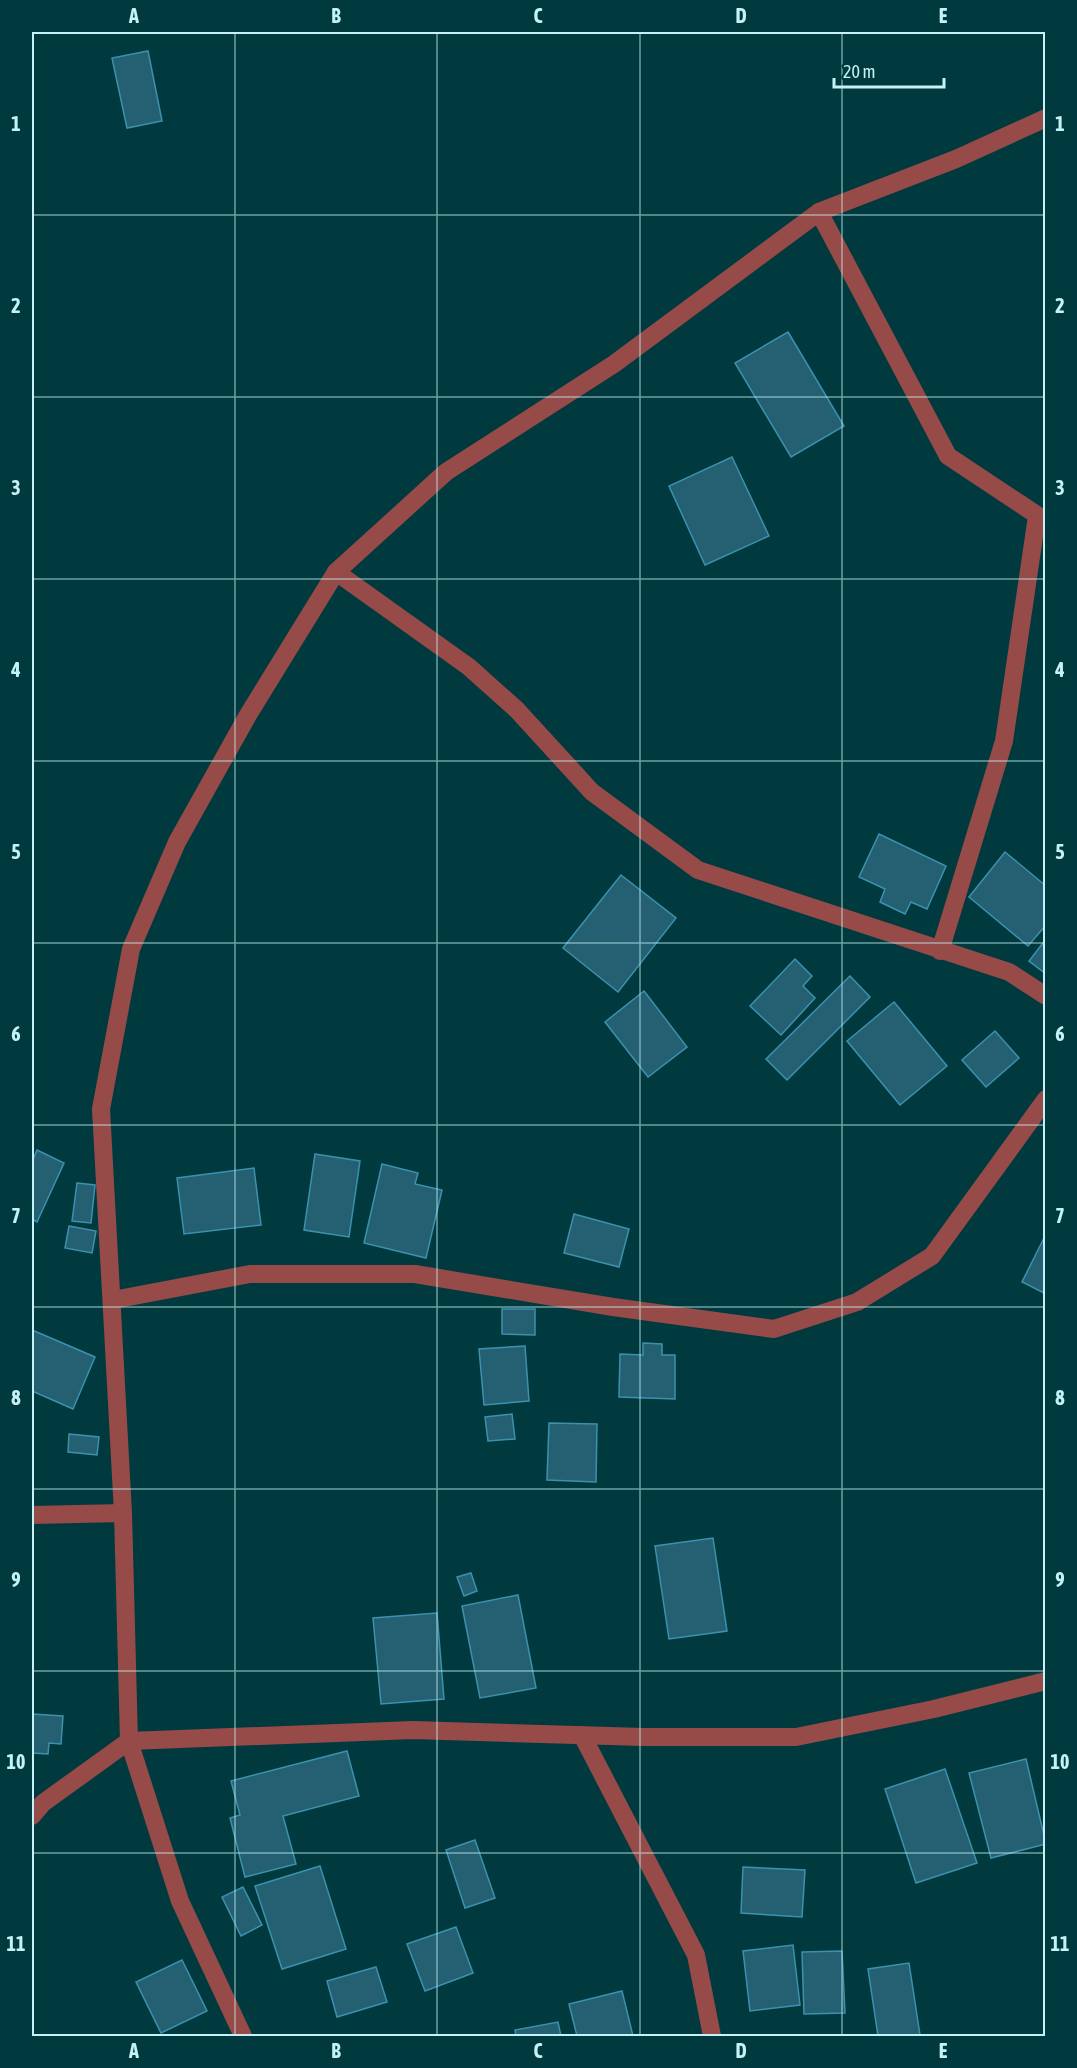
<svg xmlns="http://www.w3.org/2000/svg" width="1077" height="2068" viewBox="0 0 1077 2068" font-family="'Asap Condensed',sans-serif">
<rect width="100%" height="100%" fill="#003a3f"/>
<g fill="#245f72" stroke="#3b92af" stroke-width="1.5">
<path d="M148,51L162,121L127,128L112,58Z"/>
<path d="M788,332L844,426L791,457L735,363Z"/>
<path d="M732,457L769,536L705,565L669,486Z"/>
<path d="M879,834L946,866L927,909L911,902L905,914L880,902L885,889L859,877Z"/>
<path d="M1005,852L1046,886V925L1028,946L969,897Z"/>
<path d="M621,875L676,918L618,992L563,948Z"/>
<path d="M1046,939V974L1029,961Z"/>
<path d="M795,959L812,976L803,986L815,998L781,1035L750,1006Z"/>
<path d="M850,976L870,997L787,1080L766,1059Z"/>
<path d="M644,991L687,1047L648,1077L605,1022Z"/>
<path d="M894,1002L947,1066L900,1105L847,1041Z"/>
<path d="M995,1031L1019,1058L986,1087L962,1060Z"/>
<path d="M37,1150L64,1163L37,1222L32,1219V1162Z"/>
<path d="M315,1154L360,1161L349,1237L304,1230Z"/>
<path d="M382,1164L418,1173L415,1184L442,1190L426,1258L364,1243Z"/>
<path d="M254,1168L261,1225L184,1234L177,1178Z"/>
<path d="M77,1183L95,1185L91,1223L72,1221Z"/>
<path d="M574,1214L629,1229L619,1267L564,1253Z"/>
<path d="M69,1226L96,1231L92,1253L65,1248Z"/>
<path d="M1046,1234V1294L1022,1282Z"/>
<path d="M502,1309H535V1335L502,1334Z"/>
<path d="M32,1330L95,1357L73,1409L32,1391Z"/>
<path d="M643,1343L662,1344V1355H675V1399L619,1397L620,1354L643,1355Z"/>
<path d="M525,1346L529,1401L484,1405L479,1349Z"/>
<path d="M512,1414L515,1439L488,1441L485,1417Z"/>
<path d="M549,1423L597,1424L596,1482L547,1480Z"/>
<path d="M69,1434L99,1437L97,1455L68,1452Z"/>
<path d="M713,1538L727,1631L669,1639L655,1546Z"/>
<path d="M471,1573L477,1591L464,1596L457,1577Z"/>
<path d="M518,1595L536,1688L480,1698L462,1606Z"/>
<path d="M437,1613L444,1699L381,1704L373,1618Z"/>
<path d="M32,1714L63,1716L61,1744L49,1743L48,1754L32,1753Z"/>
<path d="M347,1751L359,1796L283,1816L296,1864L245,1877L230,1818L240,1815L231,1781Z"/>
<path d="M1026,1759L1046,1844L991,1858L969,1773Z"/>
<path d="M945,1769L977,1863L916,1883L885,1789Z"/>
<path d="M475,1840L495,1898L465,1908L446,1850Z"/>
<path d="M320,1866L346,1949L282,1969L255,1886Z"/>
<path d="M743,1867L805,1870L802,1917L741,1913Z"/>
<path d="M243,1887L262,1925L241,1936L222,1897Z"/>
<path d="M456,1927L473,1973L425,1991L407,1944Z"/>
<path d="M793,1945L800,2005L750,2011L743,1951Z"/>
<path d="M842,1951L845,2013L804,2014L802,1952Z"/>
<path d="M182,1960L207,2011L161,2033L136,1982Z"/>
<path d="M909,1963L920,2035L878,2036L868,1969Z"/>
<path d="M376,1967L387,2002L337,2017L327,1981Z"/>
<path d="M622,1991L633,2036H577L569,2004Z"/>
<path d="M558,2022L561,2036H516L515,2030Z"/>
</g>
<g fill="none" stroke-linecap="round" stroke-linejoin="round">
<g stroke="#974b48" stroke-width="18">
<path d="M819,212L948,456L1046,521"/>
<path d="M336,572L469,667L517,710L592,792L698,870L1009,972L1046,996"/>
<path d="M940,951L1004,741L1037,516"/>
<path d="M113,1300L250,1274H415L613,1307L774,1329L857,1302L932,1256L1046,1099"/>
<path d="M32,1515L123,1513"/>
<path d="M582,1735L696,1955L712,2036"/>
<path d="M32,1816L43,1803L129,1741L413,1730L643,1737H796L934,1709L1046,1681"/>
<path d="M243,2036L180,1901L129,1741L123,1513L101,1109L131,949L177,842L248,715L336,572L446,472L614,364L819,212L956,159L1046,118"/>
</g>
</g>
<path fill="none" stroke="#c5f2f6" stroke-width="1.5" stroke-opacity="0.55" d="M235,32V2036M437,32V2036M640,32V2036M842,32V2036M32,215H1046M32,397H1046M32,579H1046M32,761H1046M32,943H1046M32,1125H1046M32,1307H1046M32,1489H1046M32,1671H1046M32,1853H1046"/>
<rect width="1077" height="2068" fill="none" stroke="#003a3f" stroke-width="66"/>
<path d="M834 78v9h110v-9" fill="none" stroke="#c5f2f6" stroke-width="3"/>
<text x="843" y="78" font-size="18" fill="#c5f2f6" stroke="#003a3f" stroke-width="4.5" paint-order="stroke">20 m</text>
<rect x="33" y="33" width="1011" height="2002" fill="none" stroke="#c5f2f6" stroke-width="2"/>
<g font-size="20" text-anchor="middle" font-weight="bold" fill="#c5f2f6">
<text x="134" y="23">A</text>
<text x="336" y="23">B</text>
<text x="538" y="23">C</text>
<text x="741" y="23">D</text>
<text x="943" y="23">E</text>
<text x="16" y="131">1</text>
<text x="1060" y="131">1</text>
<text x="16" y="313">2</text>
<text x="1060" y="313">2</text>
<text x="16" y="495">3</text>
<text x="1060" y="495">3</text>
<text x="16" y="677">4</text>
<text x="1060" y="677">4</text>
<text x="16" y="859">5</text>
<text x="1060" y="859">5</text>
<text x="16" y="1041">6</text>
<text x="1060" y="1041">6</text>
<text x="16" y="1223">7</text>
<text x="1060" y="1223">7</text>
<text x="16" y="1405">8</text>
<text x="1060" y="1405">8</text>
<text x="16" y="1587">9</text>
<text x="1060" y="1587">9</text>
<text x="16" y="1769">10</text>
<text x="1060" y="1769">10</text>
<text x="16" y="1951">11</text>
<text x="1060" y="1951">11</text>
<text x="134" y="2058">A</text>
<text x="336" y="2058">B</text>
<text x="538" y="2058">C</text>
<text x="741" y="2058">D</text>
<text x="943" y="2058">E</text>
</g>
</svg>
